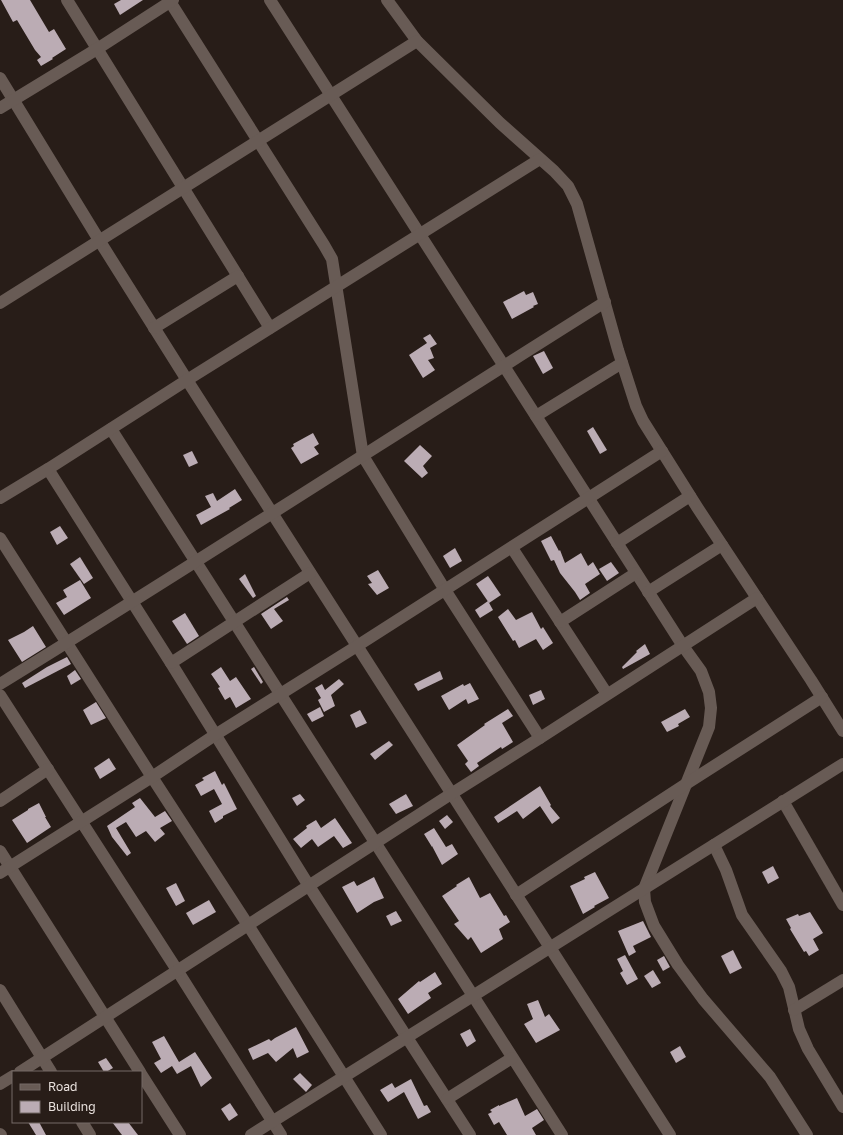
<svg xmlns="http://www.w3.org/2000/svg" width="843" height="1135" viewBox="0 0 843 1135" font-family="'Golos Text',sans-serif">
<rect width="100%" height="100%" fill="#281d18"/>
<g fill="#bbacb4">
<path d="M1,0H30L49,32L54,29L66,49L52,58L53,59L41,66L37,60L41,57L35,50L17,20L13,22Z"/>
<path d="M121,0H143L120,15L114,4Z"/>
<path d="M524,291L526,295L533,292L538,304L533,306L534,307L512,319L503,302Z"/>
<path d="M430,334L437,344L430,348L434,358L428,360L435,370L423,378L409,355L427,343L423,338Z"/>
<path d="M544,351L553,368L543,374L533,356Z"/>
<path d="M593,427L607,450L600,454L587,431Z"/>
<path d="M313,433L319,444L314,447L319,454L301,464L291,448L294,446L293,444Z"/>
<path d="M420,445L432,456L423,466L428,473L422,478L404,461Z"/>
<path d="M192,451L198,463L189,467L183,455Z"/>
<path d="M235,489L242,500L229,508L230,509L201,525L196,515L211,507L205,496L213,493L217,501Z"/>
<path d="M60,526L68,538L57,545L50,532Z"/>
<path d="M551,536L559,551L560,550L565,563L581,553L588,566L593,562L600,574L585,584L590,593L580,600L575,592L560,573L554,560L551,561L541,541Z"/>
<path d="M455,548L462,561L450,568L443,556Z"/>
<path d="M80,557L93,578L84,584L70,564Z"/>
<path d="M611,562L619,573L607,581L599,569Z"/>
<path d="M378,570L389,588L377,595L368,584L372,583L367,576Z"/>
<path d="M245,574L256,596L253,598L239,579Z"/>
<path d="M488,576L501,595L489,603L476,584Z"/>
<path d="M80,580L91,598L64,615L56,603L67,597L63,590Z"/>
<path d="M287,597L289,600L274,609L283,621L271,629L261,614Z"/>
<path d="M488,601L493,610L480,618L475,610Z"/>
<path d="M508,609L516,620L532,612L541,629L543,627L553,643L543,650L536,639L519,648L515,640L513,641L498,617Z"/>
<path d="M185,613L199,636L187,644L172,621Z"/>
<path d="M33,626L46,647L22,662L8,640L24,632Z"/>
<path d="M645,644L650,654L623,669L622,667L637,652L636,651Z"/>
<path d="M67,657L71,664L25,688L22,683L47,667Z"/>
<path d="M221,667L230,681L236,677L251,699L236,708L230,697L225,700L218,688L220,687L211,674Z"/>
<path d="M254,667L263,682L261,684L251,669Z"/>
<path d="M75,670L81,679L71,685L67,676Z"/>
<path d="M440,671L443,679L418,691L414,684Z"/>
<path d="M339,679L344,684L331,695L335,706L324,712L318,700L321,698L315,688L322,684L325,690Z"/>
<path d="M470,683L479,699L468,704L466,699L449,710L441,696L463,684L464,686Z"/>
<path d="M541,690L545,699L533,705L529,695Z"/>
<path d="M96,702L106,718L91,725L83,710Z"/>
<path d="M320,707L324,716L312,722L307,714Z"/>
<path d="M508,709L513,716L502,723L513,742L502,749L501,747L477,763L479,766L471,772L465,764L468,761L457,745L485,725L484,724Z"/>
<path d="M685,709L690,717L678,724L679,726L667,732L661,722Z"/>
<path d="M360,710L367,723L356,728L350,715Z"/>
<path d="M389,741L393,745L375,760L370,754Z"/>
<path d="M109,758L116,769L100,779L94,768Z"/>
<path d="M215,771L222,785L224,783L237,809L223,816V818L215,823L209,811L222,804L214,789L201,796L195,785L204,780L202,778Z"/>
<path d="M540,786L551,805L550,806L560,818L552,824L540,806L523,819L517,811L498,823L494,817Z"/>
<path d="M300,794L305,800L297,806L292,798Z"/>
<path d="M406,794L413,806L396,814L389,804Z"/>
<path d="M140,798L155,817L165,811L172,821L160,828L165,834L155,842L146,831L136,837L126,822L116,828L131,853L127,856L112,837L107,826L135,807L132,803Z"/>
<path d="M39,803L46,817H45L51,827L27,843L12,820L28,810V809Z"/>
<path d="M447,815L453,822L445,829L439,821Z"/>
<path d="M335,818L352,843L343,848L334,836L318,847L312,839L301,848L293,839L307,828L306,826L316,820L321,828Z"/>
<path d="M434,828L446,847L452,844L458,854L442,865L432,846V847L424,834Z"/>
<path d="M773,866L779,878L768,884L762,872Z"/>
<path d="M595,872L609,898L594,906L595,907L583,914L570,886L585,879L584,877Z"/>
<path d="M374,877L384,898L374,902L357,913L342,887L354,881L357,886Z"/>
<path d="M469,877L480,898L490,893L504,916L506,915L510,922L499,929L503,939L481,953L471,937L468,940L454,924L459,921L442,896L457,886L456,885Z"/>
<path d="M176,883L185,901L176,906L166,888Z"/>
<path d="M209,900L216,912L193,925L186,913Z"/>
<path d="M396,911L402,921L391,926L386,916Z"/>
<path d="M810,912L823,933L813,939L819,950L809,956L806,951L804,952L790,929L791,928L786,919L798,914L799,916Z"/>
<path d="M643,921L651,937L633,946L636,952L629,956L618,931Z"/>
<path d="M733,950L742,968L730,974L721,956Z"/>
<path d="M625,955L638,979L627,985L620,973L623,971L617,959Z"/>
<path d="M664,956L670,967L663,971L657,960Z"/>
<path d="M653,970L661,983L652,988L644,976Z"/>
<path d="M435,972L442,984L428,993L431,998L408,1014L398,999L419,981L420,982Z"/>
<path d="M538,1000L545,1017L549,1014L560,1030L536,1043L524,1024L533,1019L527,1004Z"/>
<path d="M296,1027L309,1052L297,1058L293,1048L276,1062L268,1053L253,1060L248,1049L269,1039L271,1041L275,1038Z"/>
<path d="M470,1029L476,1041L467,1047L460,1034Z"/>
<path d="M164,1036L179,1062L195,1052L212,1078L201,1087L191,1066L177,1074L172,1066L161,1073L154,1063L161,1059L152,1042Z"/>
<path d="M680,1046L686,1057L676,1063L670,1052Z"/>
<path d="M106,1058L113,1068L106,1072H104L98,1062Z"/>
<path d="M300,1073L312,1085L306,1092L293,1079Z"/>
<path d="M411,1079L424,1106L427,1105L431,1112L418,1119L404,1092L388,1102L380,1090L392,1083L395,1088Z"/>
<path d="M517,1098L525,1116L537,1109L544,1120L532,1128L536,1135H507L499,1122L494,1125L488,1114L492,1112L490,1110L499,1105V1106Z"/>
<path d="M230,1103L238,1115L229,1121L221,1109Z"/>
<path d="M28,1122H39L46,1135H36Z"/>
<path d="M112,1122H128L138,1135H122Z"/>
</g>
<g fill="none" stroke-linecap="round" stroke-linejoin="round">
<g stroke="#685b55" stroke-width="12">
<path d="M67,0L270,328"/>
<path d="M169,0L324,245L332,259L363,456L445,590L540,738"/>
<path d="M270,0L589,499L683,646L701,671L709,692L711,708L709,727L644,889L645,902L654,926L678,965L703,999L770,1077L807,1135"/>
<path d="M387,0L417,41L500,123L554,171L568,186L577,204L618,350L636,406L643,421L697,507L811,680L843,731"/>
<path d="M0,78L99,240L187,380L670,1135"/>
<path d="M0,108L97,49L173,0"/>
<path d="M0,303L417,41"/>
<path d="M154,328L238,276"/>
<path d="M536,416L622,363"/>
<path d="M111,429L562,1135"/>
<path d="M48,469L171,663L309,886L470,1135"/>
<path d="M0,498L48,469L187,380L540,159"/>
<path d="M0,538L152,777L248,925L381,1135"/>
<path d="M617,543L690,496"/>
<path d="M512,548L607,694"/>
<path d="M648,592L722,545"/>
<path d="M560,622L636,573"/>
<path d="M171,663L310,573"/>
<path d="M0,684C203,559 403,429 605,302"/>
<path d="M0,695L177,970L281,1135"/>
<path d="M0,801L48,769"/>
<path d="M783,801L843,905"/>
<path d="M714,845L726,870L742,915L781,971L789,987L799,1029L808,1049L843,1107"/>
<path d="M0,851L140,1072"/>
<path d="M0,873L152,777L215,735L357,646L662,451"/>
<path d="M516,895L686,784L822,697"/>
<path d="M0,990L51,1072"/>
<path d="M794,1010L843,980"/>
<path d="M20,1072L451,794L540,738L757,598"/>
<path d="M141,1074L180,1135"/>
<path d="M0,1084L13,1076"/>
<path d="M447,1099L512,1058"/>
<path d="M82,1122L90,1135"/>
<path d="M0,1134L1,1135"/>
<path d="M251,1135L843,764"/>
</g>
</g>
<rect x="12" y="1071" width="130" height="52" fill="#281d18" stroke="#756b67"/>
<rect x="20" y="1084" width="20" height="6" fill="#685b55" stroke="#756b67"/>
<text x="48" y="1091" font-size="12" fill="#e9e1dd">Road</text>
<rect x="20" y="1101" width="20" height="12" fill="#bbacb4" stroke="#756b67"/>
<text x="48" y="1111" font-size="12" fill="#e9e1dd">Building</text>
</svg>
